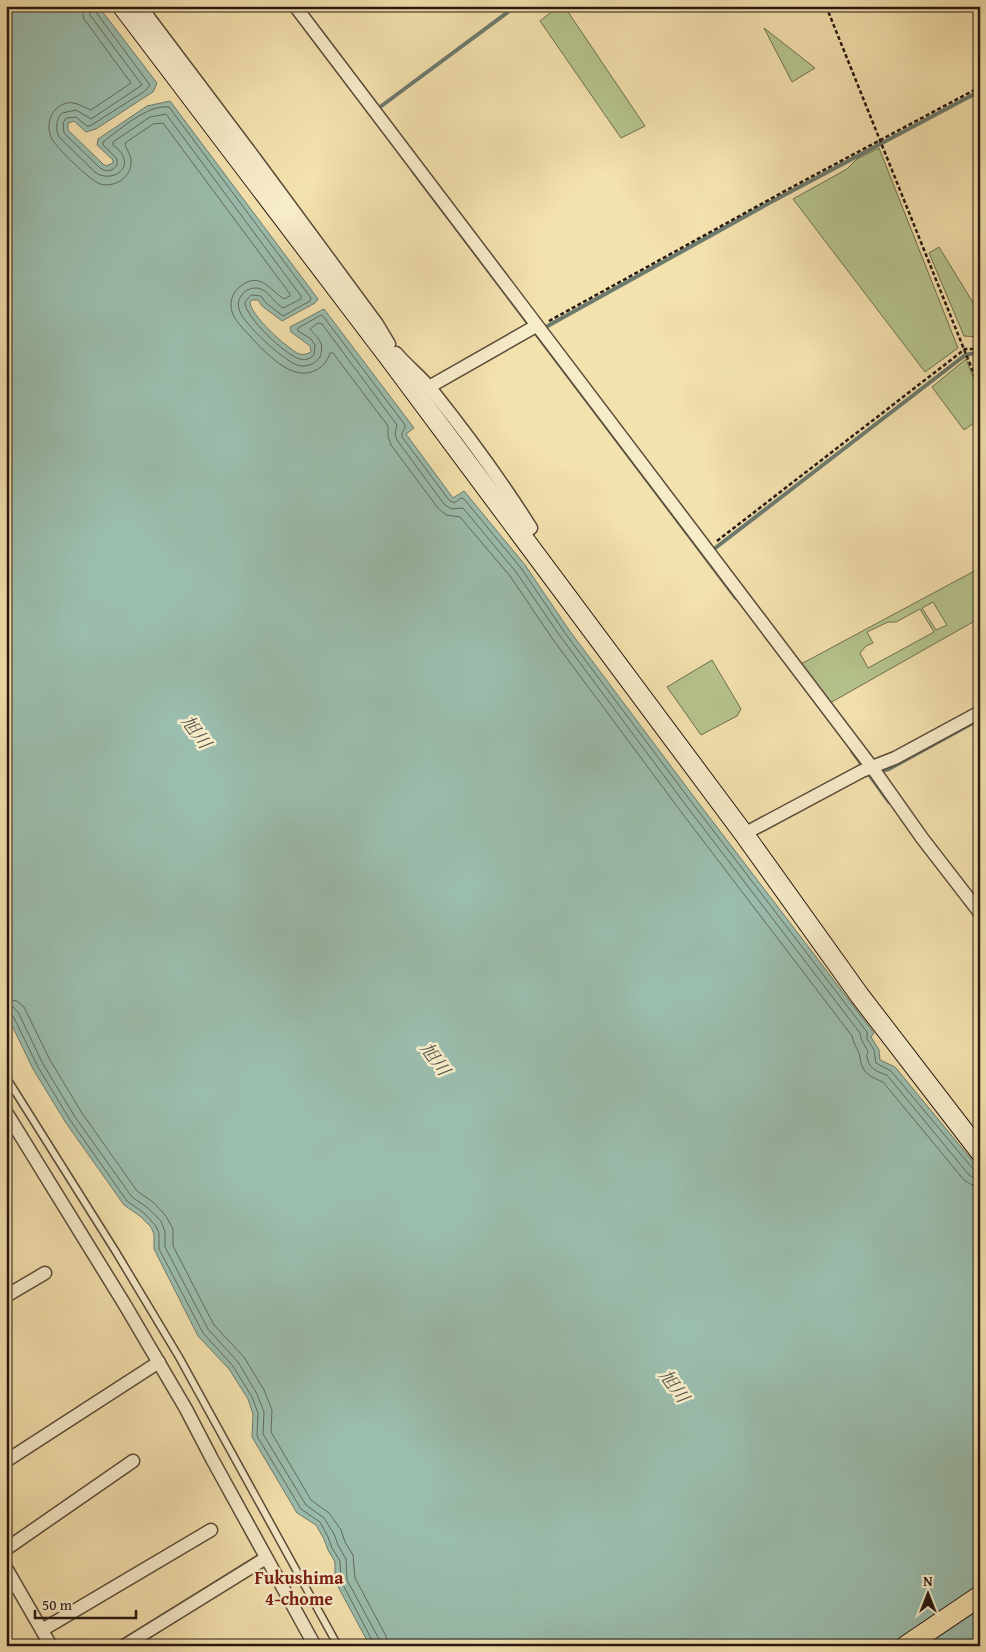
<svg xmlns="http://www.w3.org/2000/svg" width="986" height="1652" viewBox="0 0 986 1652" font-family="'Gentium Book Plus','Noto Serif JP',serif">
<rect width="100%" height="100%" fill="#f3e1ae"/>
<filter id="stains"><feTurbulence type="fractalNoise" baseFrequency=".004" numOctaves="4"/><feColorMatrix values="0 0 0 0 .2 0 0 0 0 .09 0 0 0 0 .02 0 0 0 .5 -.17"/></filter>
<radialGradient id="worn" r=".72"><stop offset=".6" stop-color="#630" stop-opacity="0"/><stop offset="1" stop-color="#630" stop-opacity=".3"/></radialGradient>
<g fill="#b6c48e" stroke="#6e6e50" fill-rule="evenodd">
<path d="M559,6H564L645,126L621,138L540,21Z"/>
<path d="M764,28L815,68L792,82Z"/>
<path d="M879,148L958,348L925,372L793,199L847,169L857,159Z"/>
<path d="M939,247L980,314V337L964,336L929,253Z"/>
<path d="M966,359L980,394V419L964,430L932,387Z"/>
<path d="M980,568V618L830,703L801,664ZM933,602L947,625L936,630L922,608ZM920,609L934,632L868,668L860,653L866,646L873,643L867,632L888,622H896Z"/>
<path d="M712,660L741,709L737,716L701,735L667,687Z"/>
</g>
<path fill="#9bbdad" stroke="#6d7b6f" d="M6,6H98L157,83L153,92L148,95L96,129L86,132L74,121L68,123V130L103,164L106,166L113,163V160L97,145L98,139L147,106L170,101L318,299L315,303L282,321L262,306L258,300H252L250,302C250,315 287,348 299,354C304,355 307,354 311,352L310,346L291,332L290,327L324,309L414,428L406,434L453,498L464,491L525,565L569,630L697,801L874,1033L871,1037L879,1050L880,1060L895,1067L980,1170V1646H370L335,1581V1562L328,1550L324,1539L316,1525L297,1513L252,1437L253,1414L248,1399L229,1369L198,1336L154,1249V1234L151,1227L140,1216L124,1205L66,1123L33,1069L6,1013Z"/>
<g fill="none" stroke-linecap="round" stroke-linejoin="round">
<g stroke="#616a5f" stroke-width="1">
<path d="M81,6L84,19L131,83L91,110C79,105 69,97 56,109C49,115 47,128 51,137C54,146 91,181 100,184C114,188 130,178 131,164C132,155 126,150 125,143L153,124L163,123L290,294V296L284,299C270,290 261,272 242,285C233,291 229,301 232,312C235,321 243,328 250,336C265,352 292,383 316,370C324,366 327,361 330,353H333L388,426V436L391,445L438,508L446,515L460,517L510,576L554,641L682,813L852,1036C853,1042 856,1046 858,1051C860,1055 860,1059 861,1063C864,1074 873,1078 883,1082L964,1180L972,1185L980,1186"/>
<path d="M88,6L90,15L142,85L91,119L76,110L62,113C56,119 55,129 59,137L96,173C110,182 132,171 122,154C120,150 116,148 113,145V142L150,117L166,114L301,296V299L283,308C276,304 269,293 263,290C251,283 235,295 239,309C242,323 283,360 297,365C306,368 315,364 320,357C325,343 318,338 310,329L318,323L322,324L397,425L395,434L397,440L444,504L451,509L463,508L516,572L560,636L688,808L860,1033C861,1040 863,1042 866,1048C869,1052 867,1052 867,1056C868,1068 877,1072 887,1075L969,1175L974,1178L980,1179"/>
<path d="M94,6L95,11L150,85L145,91L90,126H87L76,117L66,118L63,123L64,133L100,168C106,172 112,172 117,165V159L103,145V142C119,130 148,104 169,107L311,298L310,301L283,316L266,303L261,296L251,295L245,302C244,316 286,356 300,359C306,361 310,358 314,355L315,345L311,339L298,331V328L321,315L323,316L405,425V428L402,433V437L449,500L454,503L461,498L464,499L521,568L565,633L693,804L867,1032V1039L874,1050L876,1063L891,1071L974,1170L980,1173"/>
<path d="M6,999L17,1001L24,1007L50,1060L82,1113L137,1191L153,1202L166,1216L173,1229V1246L214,1325L244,1357L264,1390L272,1410L271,1432L311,1500L329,1513L341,1530L345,1542L353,1555L355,1578L386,1636L388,1646"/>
<path d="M6,1006L13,1007L18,1012L43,1064L75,1117L132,1197L148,1208L161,1221L165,1232V1247L208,1329L238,1362L257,1394L264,1412L263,1434L306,1505L324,1518L334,1534L338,1545L346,1559L347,1580L379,1639L380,1646"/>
<path d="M6,1012L13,1016L38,1067L70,1120L127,1201L144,1213L155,1225L159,1233V1249L203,1333L233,1366L252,1397L258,1413L257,1436L301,1509L320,1522L328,1537L332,1548L340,1561L341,1581L373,1642L374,1646"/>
</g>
<g stroke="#6d7b6f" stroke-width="4">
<path d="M376,110L516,6"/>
<path d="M413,171L736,598"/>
<path d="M544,328L771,202L980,91"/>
<path d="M714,549L964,356L970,354L980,353"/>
<path d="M852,751L889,802"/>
<path d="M878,772L889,769L980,719"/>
<path d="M975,915L980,922"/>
</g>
<defs>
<path id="lane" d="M6,1077L116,1252L179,1357L338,1646"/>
<g id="street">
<path d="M140,6L256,160L377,324L389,344"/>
<path d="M295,6L874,770L922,838L980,913"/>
<path d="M396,353C407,366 420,376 431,389C466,433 501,480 531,528L521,535"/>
<path d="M429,387L536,326"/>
<path d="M744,834L862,771L895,758L980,712"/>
<path d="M6,1112L125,1305L186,1409L212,1459L315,1646"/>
<path d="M6,1296L45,1273"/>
<path d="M6,1461L159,1362"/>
<path d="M6,1549L133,1461"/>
<path d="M6,1568L51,1646"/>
<path d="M42,1630L211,1530"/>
<path d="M124,1646L266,1558"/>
</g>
<path id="secondary" d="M122,6L387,355L744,834L860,996L980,1152"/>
<path id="primary" d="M906,1646L980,1596"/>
</defs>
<use href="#lane" stroke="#5a4a38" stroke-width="9"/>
<use href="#street" stroke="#5a4a38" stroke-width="15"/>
<use href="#secondary" stroke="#271811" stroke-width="21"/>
<use href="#primary" stroke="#271811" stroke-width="22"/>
<g stroke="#271811" stroke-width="2.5" stroke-dasharray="4 2.5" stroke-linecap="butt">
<path d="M826,6L980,389"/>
<path d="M549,321L794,186L980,87"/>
<path d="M717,541L965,349H980"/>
</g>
<use href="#lane" stroke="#f7ecca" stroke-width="6"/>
<use href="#street" stroke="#f7ecca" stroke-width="12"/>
<use href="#secondary" stroke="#f7ecca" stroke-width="19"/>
<use href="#primary" stroke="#f3e1ae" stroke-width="20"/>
</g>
<g text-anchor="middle" stroke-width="5" stroke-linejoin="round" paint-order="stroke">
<g font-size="18" font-style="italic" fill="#505248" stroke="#f7ecca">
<text transform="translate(196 732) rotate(54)" y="6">旭川</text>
<text transform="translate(435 1059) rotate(54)" y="6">旭川</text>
<text transform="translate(674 1386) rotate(54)" y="6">旭川</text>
</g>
<g font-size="18" font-weight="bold" fill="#7a1f14" stroke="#f7ecca">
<text x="299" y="1584">Fukushima<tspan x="299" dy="21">4-chome</tspan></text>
</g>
</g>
<rect width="986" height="1652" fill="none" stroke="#f3e1ae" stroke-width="25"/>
<rect x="8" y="8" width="971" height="1637" fill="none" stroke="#271811" stroke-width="2.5"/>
<rect x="12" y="12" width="961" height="1627" fill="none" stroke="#271811"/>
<g transform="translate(928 1594)" stroke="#f7ecca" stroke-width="4" paint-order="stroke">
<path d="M0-4L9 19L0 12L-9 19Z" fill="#271811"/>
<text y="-8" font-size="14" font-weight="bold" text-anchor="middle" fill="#271811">N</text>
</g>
<path d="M35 1610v8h101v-8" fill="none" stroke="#271811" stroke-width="2.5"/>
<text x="42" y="1610" font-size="15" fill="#271811" stroke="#f7ecca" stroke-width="4" paint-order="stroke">50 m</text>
<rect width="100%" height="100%" filter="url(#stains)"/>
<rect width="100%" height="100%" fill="url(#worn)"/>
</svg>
